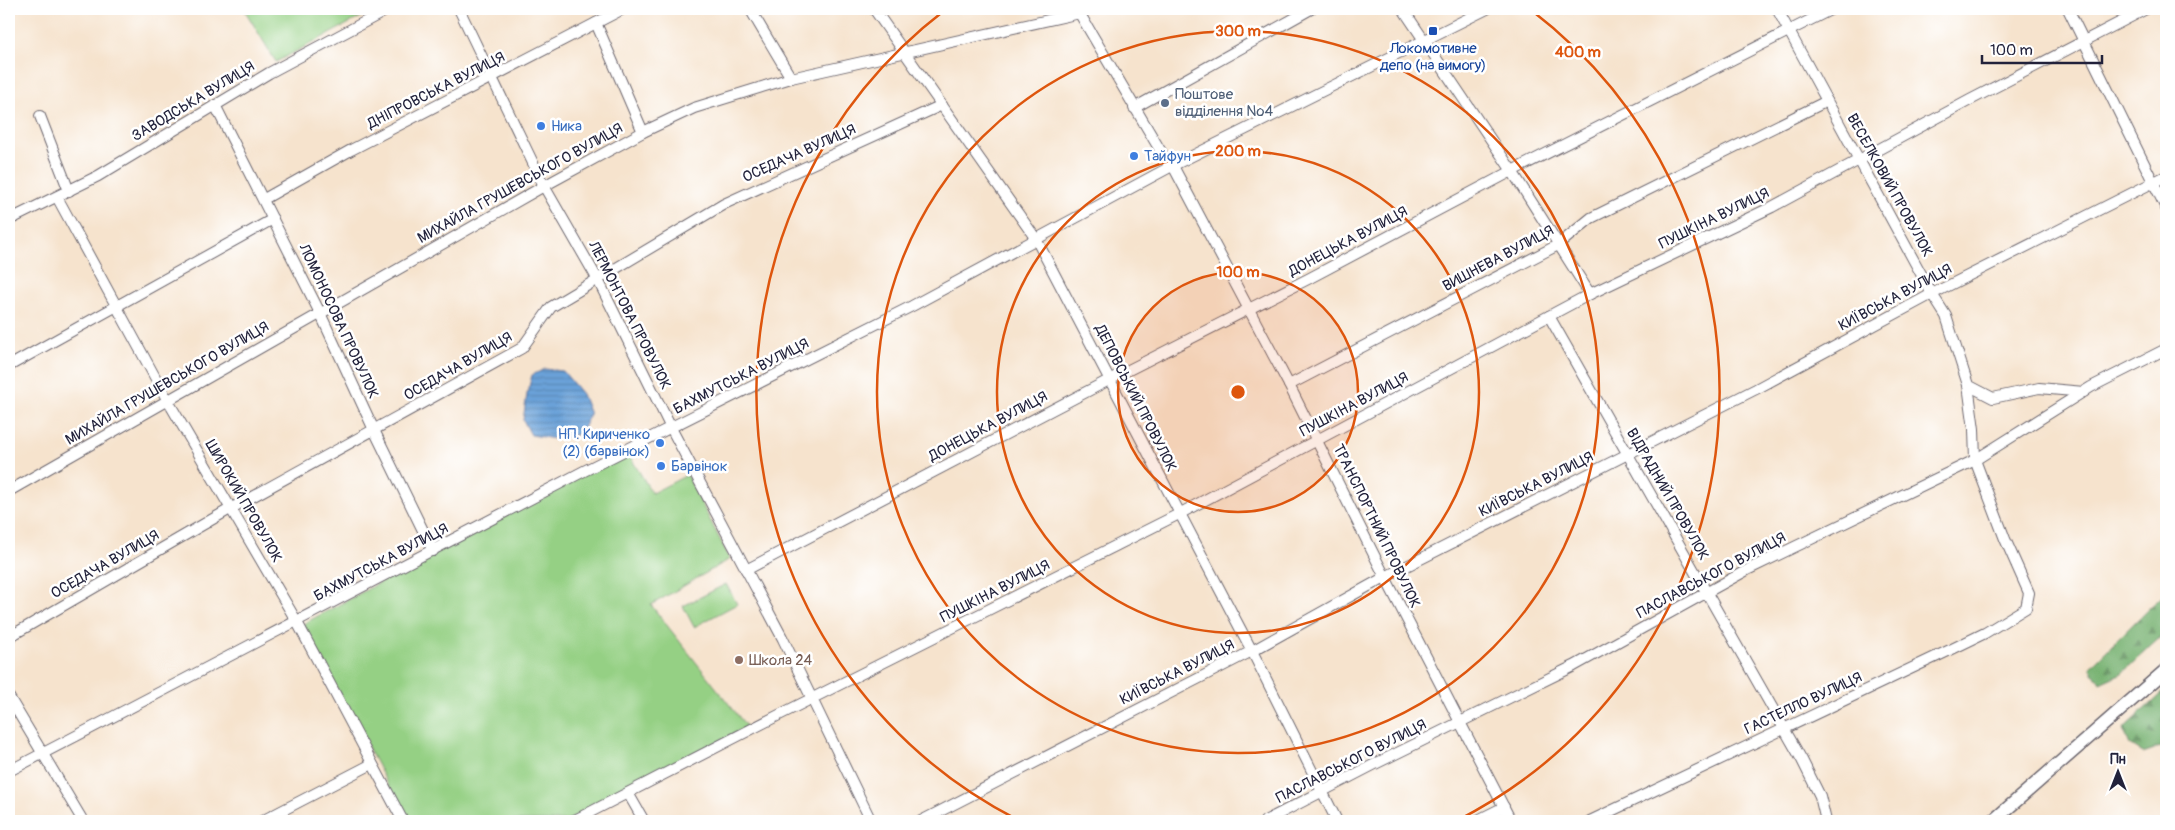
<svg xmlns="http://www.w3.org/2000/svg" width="2175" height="830" viewBox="0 0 2175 830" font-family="Pangolin,sans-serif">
<defs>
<pattern id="forest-firs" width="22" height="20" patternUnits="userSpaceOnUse" patternTransform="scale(1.25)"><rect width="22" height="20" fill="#78b272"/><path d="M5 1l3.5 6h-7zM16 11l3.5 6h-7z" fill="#62905f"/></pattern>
<pattern id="water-rules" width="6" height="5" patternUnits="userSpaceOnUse" patternTransform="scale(1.25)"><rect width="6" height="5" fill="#6ba2d9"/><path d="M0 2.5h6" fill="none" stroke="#5884b1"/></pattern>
</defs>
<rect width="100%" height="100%" fill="#fff"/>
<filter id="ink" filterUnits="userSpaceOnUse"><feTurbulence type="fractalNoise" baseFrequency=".02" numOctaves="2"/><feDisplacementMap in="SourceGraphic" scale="10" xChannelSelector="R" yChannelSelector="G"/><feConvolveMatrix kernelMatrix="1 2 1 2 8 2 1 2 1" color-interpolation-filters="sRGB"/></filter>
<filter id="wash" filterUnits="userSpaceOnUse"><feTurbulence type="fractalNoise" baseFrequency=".0096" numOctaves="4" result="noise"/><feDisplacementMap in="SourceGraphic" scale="20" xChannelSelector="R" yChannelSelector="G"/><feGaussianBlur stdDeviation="1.12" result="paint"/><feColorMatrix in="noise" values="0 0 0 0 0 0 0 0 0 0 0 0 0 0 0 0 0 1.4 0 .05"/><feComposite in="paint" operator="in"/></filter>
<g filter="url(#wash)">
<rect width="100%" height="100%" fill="#f6e3cd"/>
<g fill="#95d084" stroke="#5c7960">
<path d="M244,9H358L363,16L276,62Z"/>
<path d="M626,450L652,493L687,475L730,559L651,605L747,727L566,821H407L303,624Z"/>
<path d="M726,584L737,604L694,627L683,606Z"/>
</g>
<g fill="url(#forest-firs)" stroke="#4d6a56">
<path d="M2166,593V632L2122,673L2100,683L2090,667L2148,609Z"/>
<path d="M2166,689V751L2160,747L2143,753L2130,745L2123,729Z"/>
</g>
<path fill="url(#water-rules)" stroke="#46628a" d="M545,369L563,371L582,394L590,414L580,434L555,439L531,435L523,420L527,394L532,375Z"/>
</g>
<g filter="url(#ink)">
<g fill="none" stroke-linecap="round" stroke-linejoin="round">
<defs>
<g id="minor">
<path d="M459,9L544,186L598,280L671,428L783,639L871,821"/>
<path d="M750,9L791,78"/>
<path d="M874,9L1036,239L1252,651L1337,821"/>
<path d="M1077,9L1170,167"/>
<path d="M1403,9L1512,171L1590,294"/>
<path d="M2068,9L2166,208"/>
<path d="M596,23L643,132"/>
<path d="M215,105L320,313L374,430L433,551"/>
<path d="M1134,108L1311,9"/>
<path d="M40,116L69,191"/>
<path d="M1173,166L1289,385L1385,577L1511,821"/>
<path d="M57,197L168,401L297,622L403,821"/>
<path d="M264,199L351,150L623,9"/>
<path d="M13,218L98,176L269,73L389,9"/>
<path d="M1549,316L1802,760L1820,796L1826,821"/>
<path d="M9,366L273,219"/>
<path d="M1289,385L1558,245L1591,218L1827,101"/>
<path d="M1968,385L1993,398L2039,388L2084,392"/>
<path d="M9,491L544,186L643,132L694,108L791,78L1080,13L1088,9"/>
<path d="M746,570L1109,380L1308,279L1512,171L1832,9"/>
<path d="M9,637L230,509L522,348L551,307L724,204L942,105"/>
<path d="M9,697L83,821"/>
<path d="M9,771L584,471L912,306L1170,167L1487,9"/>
<path d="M628,793L644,821"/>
<path d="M262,821L372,764"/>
<path d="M573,821L777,716L1179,514L1590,294L1772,207L1970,100L2146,9"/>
<path d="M921,821L1252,651L1385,577L1756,389L1932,294L2166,176"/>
<path d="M1265,821L1377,763L1574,666L1749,569L1975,460L2091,387L2166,349"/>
<path d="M1476,821L1504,807"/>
<path d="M1590,821L1950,650L1985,633L2026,608L2029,593L2005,539L1975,460L1974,429L1968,385L1946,316L1932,294L1777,9"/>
</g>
<path id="major" d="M1993,821L2166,670"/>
</defs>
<use href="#minor" stroke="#6c666e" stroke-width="12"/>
<use href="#major" stroke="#6c666e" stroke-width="15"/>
<use href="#minor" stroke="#fff" stroke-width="10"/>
<use href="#major" stroke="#fff" stroke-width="12"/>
</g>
</g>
<circle cx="1238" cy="392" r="120" fill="#de560e" fill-opacity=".12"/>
<g fill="none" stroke="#de560e" stroke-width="2.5">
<circle cx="1238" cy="392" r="120"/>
<circle cx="1238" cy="392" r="241"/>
<circle cx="1238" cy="392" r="361"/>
<path d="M1020 821A481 481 0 0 1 945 10M1531 10A481 481 0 0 1 1456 821"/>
</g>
<rect fill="#1a4fb4" stroke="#fff" stroke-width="2" x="1428" y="26" width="10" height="10" rx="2.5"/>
<circle fill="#5c6f8a" stroke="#fff" stroke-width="2" cx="1165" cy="103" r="5"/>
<g fill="#3f7fe0" stroke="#fff" stroke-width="2">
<circle cx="541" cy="126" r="5"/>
<circle cx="1134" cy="156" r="5"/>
<circle cx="660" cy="443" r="5"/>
<circle cx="661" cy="466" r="5"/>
</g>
<circle fill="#8d6e63" stroke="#fff" stroke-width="2" cx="739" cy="660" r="5"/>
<g text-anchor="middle" stroke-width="5" stroke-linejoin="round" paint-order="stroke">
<g font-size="15" fill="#164399" stroke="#fff">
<text x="1433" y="53">Локомотивне<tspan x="1433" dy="17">депо (на вимогу)</tspan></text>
</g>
<g font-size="15" fill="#22223b" stroke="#fff">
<text transform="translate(436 90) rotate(-27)" y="5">ДНІПРОВСЬКА ВУЛИЦЯ</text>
<text transform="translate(193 101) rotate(-31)" y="5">ЗАВОДСЬКА ВУЛИЦЯ</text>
<text transform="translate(799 153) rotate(-24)" y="5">ОСЕДАЧА ВУЛИЦЯ</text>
<text transform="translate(520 183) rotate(-29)" y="5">МИХАЙЛА ГРУШЕВСЬКОГО ВУЛИЦЯ</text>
<text transform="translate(1890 185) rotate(61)" y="5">ВЕСЕЛКОВИЙ ПРОВУЛОК</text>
<text transform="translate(1714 218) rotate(-26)" y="5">ПУШКІНА ВУЛИЦЯ</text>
<text transform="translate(1348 241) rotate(-28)" y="5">ДОНЕЦЬКА ВУЛИЦЯ</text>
<text transform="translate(1498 258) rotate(-28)" y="5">ВИШНЕВА ВУЛИЦЯ</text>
<text transform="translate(1895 297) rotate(-28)" y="5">КИЇВСЬКА ВУЛИЦЯ</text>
<text transform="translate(630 315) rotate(63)" y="5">ЛЕРМОНТОВА ПРОВУЛОК</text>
<text transform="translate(339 321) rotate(65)" y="5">ЛОМОНОСОВА ПРОВУЛОК</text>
<text transform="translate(458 366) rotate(-30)" y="5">ОСЕДАЧА ВУЛИЦЯ</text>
<text transform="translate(741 376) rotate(-27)" y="5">БАХМУТСЬКА ВУЛИЦЯ</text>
<text transform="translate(167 383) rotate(-30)" y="5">МИХАЙЛА ГРУШЕВСЬКОГО ВУЛИЦЯ</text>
<text transform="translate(1136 398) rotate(63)" y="5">ДЕПОВСЬКИЙ ПРОВУЛОК</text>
<text transform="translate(1354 404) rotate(-28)" y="5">ПУШКІНА ВУЛИЦЯ</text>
<text transform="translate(988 426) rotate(-28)" y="5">ДОНЕЦЬКА ВУЛИЦЯ</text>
<text transform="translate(1536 484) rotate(-27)" y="5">КИЇВСЬКА ВУЛИЦЯ</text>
<text transform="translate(1668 494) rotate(60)" y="5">ВІДРАДНИЙ ПРОВУЛОК</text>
<text transform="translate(244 501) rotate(60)" y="5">ШИРОКИЙ ПРОВУЛОК</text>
<text transform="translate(1377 526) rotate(64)" y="5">ТРАНСПОРТНИЙ ПРОВУЛОК</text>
<text transform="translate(381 562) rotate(-28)" y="5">БАХМУТСЬКА ВУЛИЦЯ</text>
<text transform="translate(105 564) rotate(-30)" y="5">ОСЕДАЧА ВУЛИЦЯ</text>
<text transform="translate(1711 575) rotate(-28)" y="5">ПАСЛАВСЬКОГО ВУЛИЦЯ</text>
<text transform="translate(995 591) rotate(-27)" y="5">ПУШКІНА ВУЛИЦЯ</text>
<text transform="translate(1177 672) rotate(-27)" y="5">КИЇВСЬКА ВУЛИЦЯ</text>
<text transform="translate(1803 703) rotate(-25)" y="5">ГАСТЕЛЛО ВУЛИЦЯ</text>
<text transform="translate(1351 761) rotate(-27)" y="5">ПАСЛАВСЬКОГО ВУЛИЦЯ</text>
</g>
<g font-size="15" fill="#4e5e75" stroke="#fff" text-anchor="start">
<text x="1175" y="99">Поштове<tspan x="1175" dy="17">відділення №4</tspan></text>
</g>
<g font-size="15" fill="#366cbe" stroke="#fff" text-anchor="start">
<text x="551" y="131">Ника</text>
<text x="1144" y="161">Тайфун</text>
<text x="650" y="439" text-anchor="end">НП. Кириченко<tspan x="650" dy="17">(2) (барвінок)</tspan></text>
<text x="671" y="471">Барвінок</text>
</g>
<g font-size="15" fill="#785e54" stroke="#fff" text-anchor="start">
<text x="749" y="665">Школа 24</text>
</g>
</g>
<circle cx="1238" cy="392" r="8" fill="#de560e" stroke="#fff" stroke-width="2.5"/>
<g font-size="15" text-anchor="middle" font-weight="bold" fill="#de560e" stroke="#fff" stroke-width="5" stroke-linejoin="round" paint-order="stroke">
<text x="1238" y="36">300 m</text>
<text x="1578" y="57">400 m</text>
<text x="1238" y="156">200 m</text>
<text x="1238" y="277">100 m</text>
</g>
<rect width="2175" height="830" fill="none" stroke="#fff" stroke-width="30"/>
<g transform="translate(2118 772)" stroke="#ffffff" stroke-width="4" paint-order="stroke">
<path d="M0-4L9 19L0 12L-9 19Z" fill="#22223b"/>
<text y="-8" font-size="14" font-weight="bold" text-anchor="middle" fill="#22223b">Пн</text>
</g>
<path d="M1982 55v8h120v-8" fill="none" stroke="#22223b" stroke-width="2.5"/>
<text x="1990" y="55" font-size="15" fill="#22223b" stroke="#ffffff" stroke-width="4" paint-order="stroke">100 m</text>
</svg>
